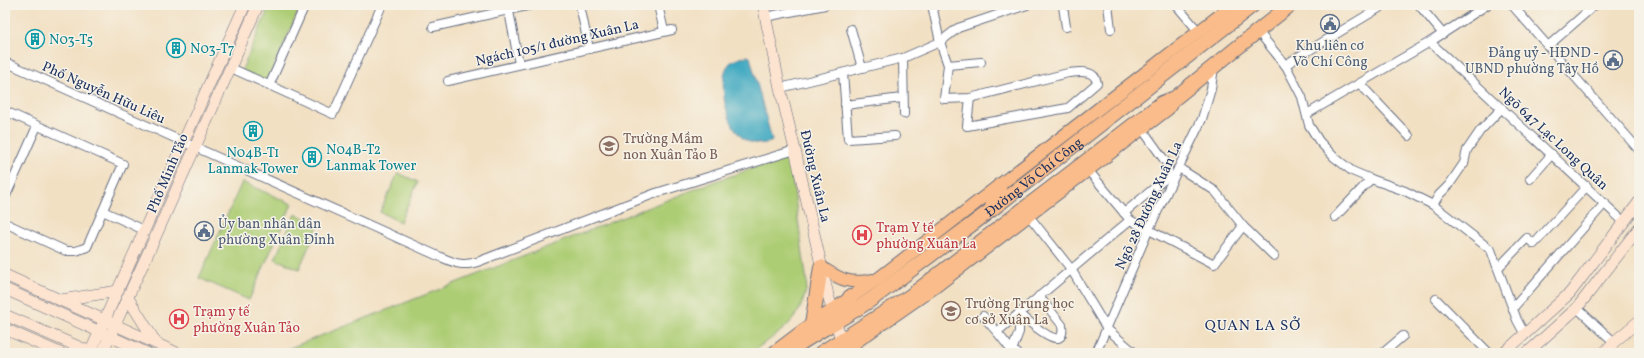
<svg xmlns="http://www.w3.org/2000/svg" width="1644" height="358" viewBox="0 0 1644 358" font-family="Vollkorn,serif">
<rect width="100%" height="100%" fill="#f7f3e8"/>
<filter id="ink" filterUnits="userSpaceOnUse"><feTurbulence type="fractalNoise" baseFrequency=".025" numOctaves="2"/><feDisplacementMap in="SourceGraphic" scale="8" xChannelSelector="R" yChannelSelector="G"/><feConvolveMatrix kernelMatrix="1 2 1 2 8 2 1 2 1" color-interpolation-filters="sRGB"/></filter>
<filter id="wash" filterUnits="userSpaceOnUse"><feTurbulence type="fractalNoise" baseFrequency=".012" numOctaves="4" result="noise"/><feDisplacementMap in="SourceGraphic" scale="16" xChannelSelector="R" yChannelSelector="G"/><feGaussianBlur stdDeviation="0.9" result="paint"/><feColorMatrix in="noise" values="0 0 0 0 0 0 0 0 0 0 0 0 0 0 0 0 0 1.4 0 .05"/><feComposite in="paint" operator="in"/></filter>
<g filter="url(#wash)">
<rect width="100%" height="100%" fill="#f2e0c3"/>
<g fill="#adcd75" stroke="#647e6a">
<path d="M270,5H301L267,84L241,72Z"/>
<path d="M789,156L807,283C803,321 779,333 750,353H277L713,182Z"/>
<path d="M398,173L418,182L400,222L380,212Z"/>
<path d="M242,182L292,204L249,300L199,278Z"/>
<path d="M295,214L319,224L299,269L275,259Z"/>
</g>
<path fill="#41a9c1" stroke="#2e6c90" d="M747,56L750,57L772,140L771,142C762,144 753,145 744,139C727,127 715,80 730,63C735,59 741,58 747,56Z"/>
</g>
<g filter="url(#ink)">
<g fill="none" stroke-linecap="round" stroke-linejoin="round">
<defs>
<g id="street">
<path d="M580,5L589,49"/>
<path d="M658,5L664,31"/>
<path d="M932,5L940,42L948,65L944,99L970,98L967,126L1068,108L1097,83C1095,69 1079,72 1068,73L970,98"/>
<path d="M1108,5L1111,29"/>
<path d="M1176,5L1199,32"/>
<path d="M1419,5L1443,34"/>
<path d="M1512,5L1639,150"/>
<path d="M508,6L519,64"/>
<path d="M1063,6L1066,27"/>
<path d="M765,17L825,5"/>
<path d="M433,27L531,5"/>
<path d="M851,29L862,68"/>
<path d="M1257,30L1286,66L1302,97L1309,125L1319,141L1334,157L1352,171L1371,179L1405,191L1433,205L1491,250L1517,320L1525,335"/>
<path d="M1430,42L1624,222"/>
<path d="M1548,46L1595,5"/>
<path d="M903,58L904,114"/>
<path d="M5,62L436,255C453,262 462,268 480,261L656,193L795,150"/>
<path d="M948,65L981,62"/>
<path d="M1285,65L1384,5"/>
<path d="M231,68L333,114L382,5"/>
<path d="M843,73L848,139L895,136"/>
<path d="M448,81L672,30"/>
<path d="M1360,84L1409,136"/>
<path d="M269,86L305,5"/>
<path d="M780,88L903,58L940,42L958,28L1027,5"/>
<path d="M845,105L902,98"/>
<path d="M5,111L123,164L87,247L76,251H66L5,223"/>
<path d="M1307,114L1430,42L1487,5"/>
<path d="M1179,168L1215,191L1243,226"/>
<path d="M1088,170L1130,220L1214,264L1243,226L1274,256"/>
<path d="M1530,179L1552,154"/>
<path d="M5,198L37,126"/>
<path d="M1433,205L1439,195L1449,185L1464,163L1467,150L1480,131L1502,108"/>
<path d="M103,211L144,230"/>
<path d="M1124,213L1165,179L1168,172V165L1142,129"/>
<path d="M1029,216L1071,269L1107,329L1135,353"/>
<path d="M1335,217L1371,179"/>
<path d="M1498,268L1527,238L1534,244L1587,186"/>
<path d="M1436,299L1489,353"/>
<path d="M1513,308L1605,203"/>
<path d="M1577,308L1614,342"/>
<path d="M1019,313C1026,319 1067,358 1062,325L1039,296"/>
<path d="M983,316L997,332"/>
<path d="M1011,353L1019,332V313"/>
<path d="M1017,353L1012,351L997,332L1130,220"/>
<path d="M1096,353L1149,229L1202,119L1211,89L1214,67"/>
<path d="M1383,353L1403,336"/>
</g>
<g id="secondary">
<path d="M763,5L780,88L795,150L828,295L843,347"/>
<path d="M5,275L177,353"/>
<path d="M5,289L147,353"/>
<path d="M128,298L156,343"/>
<path d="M61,300L118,291"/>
<path d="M5,315L93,353"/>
<path d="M5,329L60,353"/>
<path d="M90,353L206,91L245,5"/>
<path d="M102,353L154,240L258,5"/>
<path d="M1504,353L1570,293L1639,202"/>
<path d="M1527,353L1577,308L1639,228"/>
<path d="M1604,353L1614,342L1639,321"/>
</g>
<g id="primary">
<path d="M821,267C839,279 850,285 872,280"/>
<path d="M773,353L802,331L879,278L1233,5"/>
<path d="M840,353L935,287L1168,109L1175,98"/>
</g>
<g id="highway">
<path d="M991,210L1000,185"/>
<path d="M837,321L850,297"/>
<path d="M810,337L821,267"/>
<path id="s1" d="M786,353C815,332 847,317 876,296L991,210L1253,5"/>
<path d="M821,353L909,297L1162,103L1175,98L1290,5"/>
</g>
</defs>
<use href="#street" stroke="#666d81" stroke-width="10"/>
<use href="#secondary" stroke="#666d81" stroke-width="12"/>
<use href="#primary" stroke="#666d81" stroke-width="14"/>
<use href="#highway" stroke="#666d81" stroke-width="16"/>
<use href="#street" stroke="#fff" stroke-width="8"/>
<use href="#secondary" stroke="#fde4d0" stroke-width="11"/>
<use href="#primary" stroke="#f9bc8a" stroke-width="12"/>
<use href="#highway" stroke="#f9bc8a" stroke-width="14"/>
</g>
</g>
<defs>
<symbol id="civic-ring" viewBox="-11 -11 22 22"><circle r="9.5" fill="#f7f3e8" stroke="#5c6f8a" stroke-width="1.5"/><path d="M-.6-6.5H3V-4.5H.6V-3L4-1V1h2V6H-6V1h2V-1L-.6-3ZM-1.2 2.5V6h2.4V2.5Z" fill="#5c6f8a"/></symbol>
<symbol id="building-ring" viewBox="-11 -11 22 22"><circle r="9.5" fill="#f7f3e8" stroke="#0f9aa8" stroke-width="1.5"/><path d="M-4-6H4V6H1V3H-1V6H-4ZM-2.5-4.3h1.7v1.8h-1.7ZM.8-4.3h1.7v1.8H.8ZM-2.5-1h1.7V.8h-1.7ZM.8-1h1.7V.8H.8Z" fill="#0f9aa8"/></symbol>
<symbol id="school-ring" viewBox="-11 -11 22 22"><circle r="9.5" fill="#f7f3e8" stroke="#8d6e63" stroke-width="1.5"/><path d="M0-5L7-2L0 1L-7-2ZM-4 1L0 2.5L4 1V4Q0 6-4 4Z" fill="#8d6e63"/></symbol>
<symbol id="hospital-ring" viewBox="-11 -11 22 22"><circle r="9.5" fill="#f7f3e8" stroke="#e0444e" stroke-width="1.5"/><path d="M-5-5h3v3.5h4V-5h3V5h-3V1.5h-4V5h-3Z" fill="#e0444e"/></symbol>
</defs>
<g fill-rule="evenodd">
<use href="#civic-ring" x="1319" y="13" width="22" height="22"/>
<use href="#building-ring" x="24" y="28" width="22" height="22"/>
<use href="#building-ring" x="165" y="37" width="22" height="22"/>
<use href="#civic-ring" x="1602" y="49" width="22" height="22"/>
<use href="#building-ring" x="242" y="120" width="22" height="22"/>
<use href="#school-ring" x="598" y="135" width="22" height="22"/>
<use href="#building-ring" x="301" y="146" width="22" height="22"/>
<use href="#civic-ring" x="193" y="220" width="22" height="22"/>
<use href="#hospital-ring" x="851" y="224" width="22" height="22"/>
<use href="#school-ring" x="940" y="300" width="22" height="22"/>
<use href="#hospital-ring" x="168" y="308" width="22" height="22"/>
</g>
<g text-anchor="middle" stroke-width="3" stroke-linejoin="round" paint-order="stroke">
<g font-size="14" fill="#0d838f" stroke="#f7f3e8" text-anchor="start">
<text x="49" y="44">N03-T5</text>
<text x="190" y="53">N03-T7</text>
<text x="326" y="154">N04B-T2<tspan x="326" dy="16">Lanmak Tower</tspan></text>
<text x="253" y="157" text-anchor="middle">N04B-T1<tspan x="253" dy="16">Lanmak Tower</tspan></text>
</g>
<g font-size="14" fill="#1b2f5e" stroke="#f7f3e8">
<text transform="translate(557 42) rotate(-13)" y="5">Ngách 105/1 đường Xuân La</text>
<text transform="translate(104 92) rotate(24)" y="5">Phố Nguyễn Hữu Liêu</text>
<text transform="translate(1554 138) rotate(43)" y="5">Ngõ 647 Lạc Long Quân</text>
<text transform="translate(167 173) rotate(-67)" y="5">Phố Minh Tảo</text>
<text transform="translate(816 176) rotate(77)" y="5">Đường Xuân La</text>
<text dy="5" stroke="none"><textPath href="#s1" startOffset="304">Đường Võ Chí Công</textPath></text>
<text transform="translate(1148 205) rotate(-65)" y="5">Ngõ 28 Đường Xuân La</text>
</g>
<g font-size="14" fill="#4e5e75" stroke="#f7f3e8">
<text x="1330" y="50">Khu liên cơ<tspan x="1330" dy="16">Võ Chí Công</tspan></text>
<text x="1599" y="57" text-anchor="end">Đảng uỷ - HĐND -<tspan x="1599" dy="16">UBND phường Tây Hồ</tspan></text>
<text x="218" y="228" text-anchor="start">Ủy ban nhân dân<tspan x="218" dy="16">phường Xuân Đỉnh</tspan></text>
</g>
<g font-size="14" fill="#785e54" stroke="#f7f3e8" text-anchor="start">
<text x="623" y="143">Trường Mầm<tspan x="623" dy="16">non Xuân Tảo B</tspan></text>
<text x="965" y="308">Trường Trung học<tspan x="965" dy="16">cơ sở Xuân La</tspan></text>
</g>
<g font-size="14" fill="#be3a42" stroke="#f7f3e8" text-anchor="start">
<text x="876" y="232">Trạm Y tế<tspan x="876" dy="16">phường Xuân La</tspan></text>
<text x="193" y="316">Trạm y tế<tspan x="193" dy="16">phường Xuân Tảo</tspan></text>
</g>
<g font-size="15" letter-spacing="1" fill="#1b2f5e" stroke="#f7f3e8">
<text x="1253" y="330">QUAN LA SỞ</text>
</g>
</g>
<rect width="1644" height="358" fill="none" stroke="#f7f3e8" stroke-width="20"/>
</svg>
